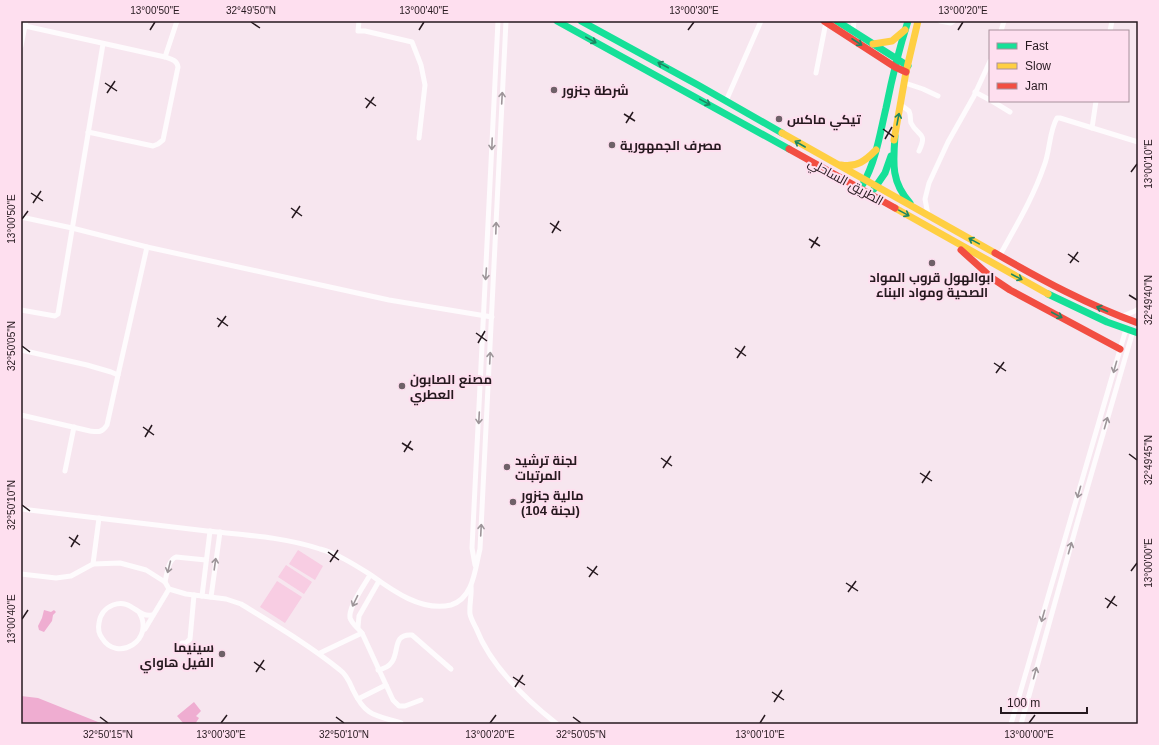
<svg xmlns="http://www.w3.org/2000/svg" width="1159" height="745" viewBox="0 0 1159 745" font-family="Arial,Cairo,sans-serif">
<rect width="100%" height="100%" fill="#f7e6ef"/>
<g fill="#f8cde3">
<path d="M298,550L323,566L315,580L289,564Z"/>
<path d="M286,565L312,582L304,594L278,577Z"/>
<path d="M277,581L302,597L285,623L260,607Z"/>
</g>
<g fill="#efadd1">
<path d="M44,610L51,612L54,610L56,612L53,615L52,621L44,632L39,630L38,626L42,618Z"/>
<path d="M21,696L38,698L103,724H21Z"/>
<path d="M194,702L201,711L196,716L199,718L195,724H184L177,716Z"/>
</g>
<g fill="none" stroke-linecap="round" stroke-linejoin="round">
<g stroke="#fefbfd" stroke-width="5">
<path d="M359,21L358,31H365L412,42L421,65L425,85L419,138"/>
<path d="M940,21L951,23L954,21"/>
<path d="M25,26L165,57"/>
<path d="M853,31L854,21"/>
<path d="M1001,31L1004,21"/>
<path d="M1110,31L1112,21"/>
<path d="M21,46L26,21"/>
<path d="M816,73L826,22"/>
<path d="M905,83L923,89L938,96"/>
<path d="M975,92L990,100"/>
<path d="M726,101L761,21"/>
<path d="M992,101L1010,112"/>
<path d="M901,105L909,111C911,115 910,120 911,123C918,137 928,132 919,151"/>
<path d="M1092,128L1096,101"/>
<path d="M88,132L153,146L158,144L163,140L178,67C177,60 171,59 165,57L177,21"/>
<path d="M928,215L925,199L929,183L948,142L974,96L990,61"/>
<path d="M21,217L72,228L147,247L389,300L492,317"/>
<path d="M1000,255C1016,226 1033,198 1044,166C1050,152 1049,131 1057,118H1060L1138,142"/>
<path d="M21,310L55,316L58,314L103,44"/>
<path d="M1123,316L1135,311L1138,309"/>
<path d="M21,350L87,365L111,372L118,375L107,425C102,433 98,432 90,431L21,415"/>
<path d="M118,375L147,247"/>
<path d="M65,471L74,427"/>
<path d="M21,509C83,516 145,524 207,531C245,535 284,537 320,549C338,554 355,565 371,575C393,591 422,612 451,605C474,598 475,568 480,549L506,21"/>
<path d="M93,564L120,563L146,570L165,582L169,589L186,594L226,599L241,604C275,625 309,645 340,670C347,675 350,683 353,690C366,717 375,715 401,723"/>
<path d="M475,565L472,548L498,21"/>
<path d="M21,574L56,578L71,576L93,564L99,518"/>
<path d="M370,575C365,584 348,607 350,618C352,624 358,628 362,633L393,700L399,706H405L421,700"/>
<path d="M165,582C167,574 168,560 176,557L206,560"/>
<path d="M471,586C472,595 469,605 470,614C471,619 474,624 476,628C491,667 525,699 557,724"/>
<path d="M202,596L210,531"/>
<path d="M211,597L220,532"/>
<path d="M139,612C156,640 117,663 102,638C99,634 98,628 99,623C100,615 105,608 113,605C132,598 137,618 152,615"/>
<path d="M358,627L359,616L379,581"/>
<path d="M145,629L169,589"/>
<path d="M182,643H186L190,639L194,595"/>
<path d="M320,653L362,633"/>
<path d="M378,670C407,665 386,633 412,635L451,669"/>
<path d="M358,699L386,685"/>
<path d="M1011,724L1126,329"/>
<path d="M1021,724L1078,520L1133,331"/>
</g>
<g stroke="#16e098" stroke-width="7">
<path d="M557,21L789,149"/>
<path d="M581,21L698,85L782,133"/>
<path d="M837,21L908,66"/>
<path d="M895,136C893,163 891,182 910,203"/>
<path d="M863,184C876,161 880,133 886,108C892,78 899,49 908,21"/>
<path d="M874,189L885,173L891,156"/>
<path d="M1048,294L1107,322L1138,333"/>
</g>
<g stroke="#ffcf43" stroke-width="7">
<path d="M873,44L892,41L905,30"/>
<path d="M782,133L995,253"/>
<path d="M894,140L906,72L918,21"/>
<path d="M841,165C857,168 866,160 876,150"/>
<path d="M895,208L1048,294"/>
</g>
<g stroke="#f24e42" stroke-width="7">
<path d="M824,21L895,67L906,72"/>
<path d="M789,149L895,208"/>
<path d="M961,250L992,278L1010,290L1120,349"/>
<path d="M995,253C1042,280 1088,305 1138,323"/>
</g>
</g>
<defs><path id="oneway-shaft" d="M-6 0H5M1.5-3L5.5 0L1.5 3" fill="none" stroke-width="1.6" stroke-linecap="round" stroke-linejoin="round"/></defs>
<g stroke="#1d8662">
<use href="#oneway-shaft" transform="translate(591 40) rotate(29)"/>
<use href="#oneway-shaft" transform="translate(857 42) rotate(33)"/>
<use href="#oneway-shaft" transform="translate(663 65) rotate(-152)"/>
<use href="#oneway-shaft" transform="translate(705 102) rotate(29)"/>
<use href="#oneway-shaft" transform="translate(898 119) rotate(-79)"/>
<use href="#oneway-shaft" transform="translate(800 144) rotate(-150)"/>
<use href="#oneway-shaft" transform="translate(904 213) rotate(29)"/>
<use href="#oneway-shaft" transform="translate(974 241) rotate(-151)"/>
<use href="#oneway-shaft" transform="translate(1017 277) rotate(28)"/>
<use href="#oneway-shaft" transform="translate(1102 309) rotate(-156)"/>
<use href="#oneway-shaft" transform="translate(1057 315) rotate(28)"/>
</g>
<g stroke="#9d9599">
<use href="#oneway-shaft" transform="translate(502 98) rotate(-87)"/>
<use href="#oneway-shaft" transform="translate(492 144) rotate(92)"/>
<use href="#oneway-shaft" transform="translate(496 228) rotate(-88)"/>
<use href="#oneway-shaft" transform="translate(486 274) rotate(94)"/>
<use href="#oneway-shaft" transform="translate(490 358) rotate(-87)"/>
<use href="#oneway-shaft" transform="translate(1115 367) rotate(106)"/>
<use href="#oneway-shaft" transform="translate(479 418) rotate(93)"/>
<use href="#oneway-shaft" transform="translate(1106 423) rotate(-74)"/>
<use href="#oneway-shaft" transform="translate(1079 492) rotate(106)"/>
<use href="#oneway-shaft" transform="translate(481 530) rotate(-87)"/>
<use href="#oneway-shaft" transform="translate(1070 548) rotate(-74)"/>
<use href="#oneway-shaft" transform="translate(215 564) rotate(-82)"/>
<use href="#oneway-shaft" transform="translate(169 567) rotate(104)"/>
<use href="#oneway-shaft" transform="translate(355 601) rotate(116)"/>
<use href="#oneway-shaft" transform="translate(1043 616) rotate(106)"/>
<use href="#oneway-shaft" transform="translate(1035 673) rotate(-75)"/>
</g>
<path fill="none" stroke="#26191f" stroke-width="1.5" d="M251,22L260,28M150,30L155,22M419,30L424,22M688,30L694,22M958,30L963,22M105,83L117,91M107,93L115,81M365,98L376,106M366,108L374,97M624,114L635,121M626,123L633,112M883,129L894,137M885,139L892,127M1131,172L1137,164M31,193L43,201M33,203L41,191M291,208L302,216M292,218L300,206M22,219L28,211M550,223L561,231M552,233L559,221M809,239L820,246M811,248L818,237M1068,254L1079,262M1070,263L1078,252M1129,295L1137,300M217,318L228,326M218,327L226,316M476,333L487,341M478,343L485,331M22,346L30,352M735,348L746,356M737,358L745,346M994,363L1006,371M996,373L1004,362M143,427L154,435M145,437L152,425M402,443L413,450M404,452L411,441M1129,454L1137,460M661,458L672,466M663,468L671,456M920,473L932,481M922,483L930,471M22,505L30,511M69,537L80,545M71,547L78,535M328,552L339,560M330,562L338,550M587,567L598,575M1131,571L1137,563M589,577L597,566M846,583L858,591M848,592L856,581M1105,598L1117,606M1107,608L1115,596M22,619L28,610M254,662L265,670M256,672L264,660M513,677L525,685M515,687L523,675M772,692L784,700M774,702L782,690M100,717L108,723M336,717L344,723M573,717L581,723M221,723L227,715M490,723L496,715M760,723L765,715M1029,723L1035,715"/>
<g fill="#6f6168" stroke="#fedfef" stroke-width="1.5">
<circle cx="554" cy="90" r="4"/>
<circle cx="779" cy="119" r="4"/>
<circle cx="612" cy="145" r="4"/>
<circle cx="932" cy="263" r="4"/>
<circle cx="402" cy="386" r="4"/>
<circle cx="507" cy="467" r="4"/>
<circle cx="513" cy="502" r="4"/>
<circle cx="222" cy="654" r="4"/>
</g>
<g text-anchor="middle" stroke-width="4" stroke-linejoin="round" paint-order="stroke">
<g font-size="13" font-weight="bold" fill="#26191f" stroke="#fedfef" text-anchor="start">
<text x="562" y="95">شرطة جنزور</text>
<text x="787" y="124">تيكي ماكس</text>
<text x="620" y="150">مصرف الجمهورية</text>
<text x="932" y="282" text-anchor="middle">ابوالهول قروب المواد<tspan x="932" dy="15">الصحية ومواد البناء</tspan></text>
<text x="410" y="384">مصنع الصابون<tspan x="410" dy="15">العطري</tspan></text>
<text x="515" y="465">لجنة ترشيد<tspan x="515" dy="15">المرتبات</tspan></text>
<text x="521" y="500">مالية جنزور<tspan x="521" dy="15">(لجنة 104)</tspan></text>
<text x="214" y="652" text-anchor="end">سينيما<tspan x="214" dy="15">الفيل هاواي</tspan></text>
</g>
<g font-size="13" fill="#26191f" stroke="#fedfef">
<text transform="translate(846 181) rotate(29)" y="5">الطريق الساحلي</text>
</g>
</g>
<rect width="1159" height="745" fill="none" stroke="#fedfef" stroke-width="44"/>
<rect x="989" y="30" width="140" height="72" fill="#fedfef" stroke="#a8909c"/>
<rect x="997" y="43" width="20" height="6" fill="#16e098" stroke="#a8909c"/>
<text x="1025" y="50" font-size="12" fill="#26191f">Fast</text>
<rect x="997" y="63" width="20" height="6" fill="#ffcf43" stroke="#a8909c"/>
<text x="1025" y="70" font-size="12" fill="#26191f">Slow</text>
<rect x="997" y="83" width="20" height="6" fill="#f24e42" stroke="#a8909c"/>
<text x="1025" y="90" font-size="12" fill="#26191f">Jam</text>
<path d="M1001 707v6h86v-6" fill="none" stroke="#26191f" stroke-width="2"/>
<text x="1007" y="707" font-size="12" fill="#26191f" stroke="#fedfef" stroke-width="3" paint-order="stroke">100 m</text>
<rect x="22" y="22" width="1115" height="701" fill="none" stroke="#26191f" stroke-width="1.5"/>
<g font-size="10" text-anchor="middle" fill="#26191f">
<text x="155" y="14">13°00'50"E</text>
<text x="251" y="14">32°49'50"N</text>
<text x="424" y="14">13°00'40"E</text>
<text x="694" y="14">13°00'30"E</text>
<text x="963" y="14">13°00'20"E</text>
<text transform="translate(1148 164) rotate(-90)" y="4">13°00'10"E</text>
<text transform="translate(11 219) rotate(-90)" y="4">13°00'50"E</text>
<text transform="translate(1148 300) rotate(-90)" y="4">32°49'40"N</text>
<text transform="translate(11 346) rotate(-90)" y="4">32°50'05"N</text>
<text transform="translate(1148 460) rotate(-90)" y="4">32°49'45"N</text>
<text transform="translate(11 505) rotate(-90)" y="4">32°50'10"N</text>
<text transform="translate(1148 563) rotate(-90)" y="4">13°00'00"E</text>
<text transform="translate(11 619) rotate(-90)" y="4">13°00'40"E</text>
<text x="108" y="738">32°50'15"N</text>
<text x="221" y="738">13°00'30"E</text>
<text x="344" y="738">32°50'10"N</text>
<text x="490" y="738">13°00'20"E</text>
<text x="581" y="738">32°50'05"N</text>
<text x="760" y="738">13°00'10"E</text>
<text x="1029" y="738">13°00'00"E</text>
</g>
</svg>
